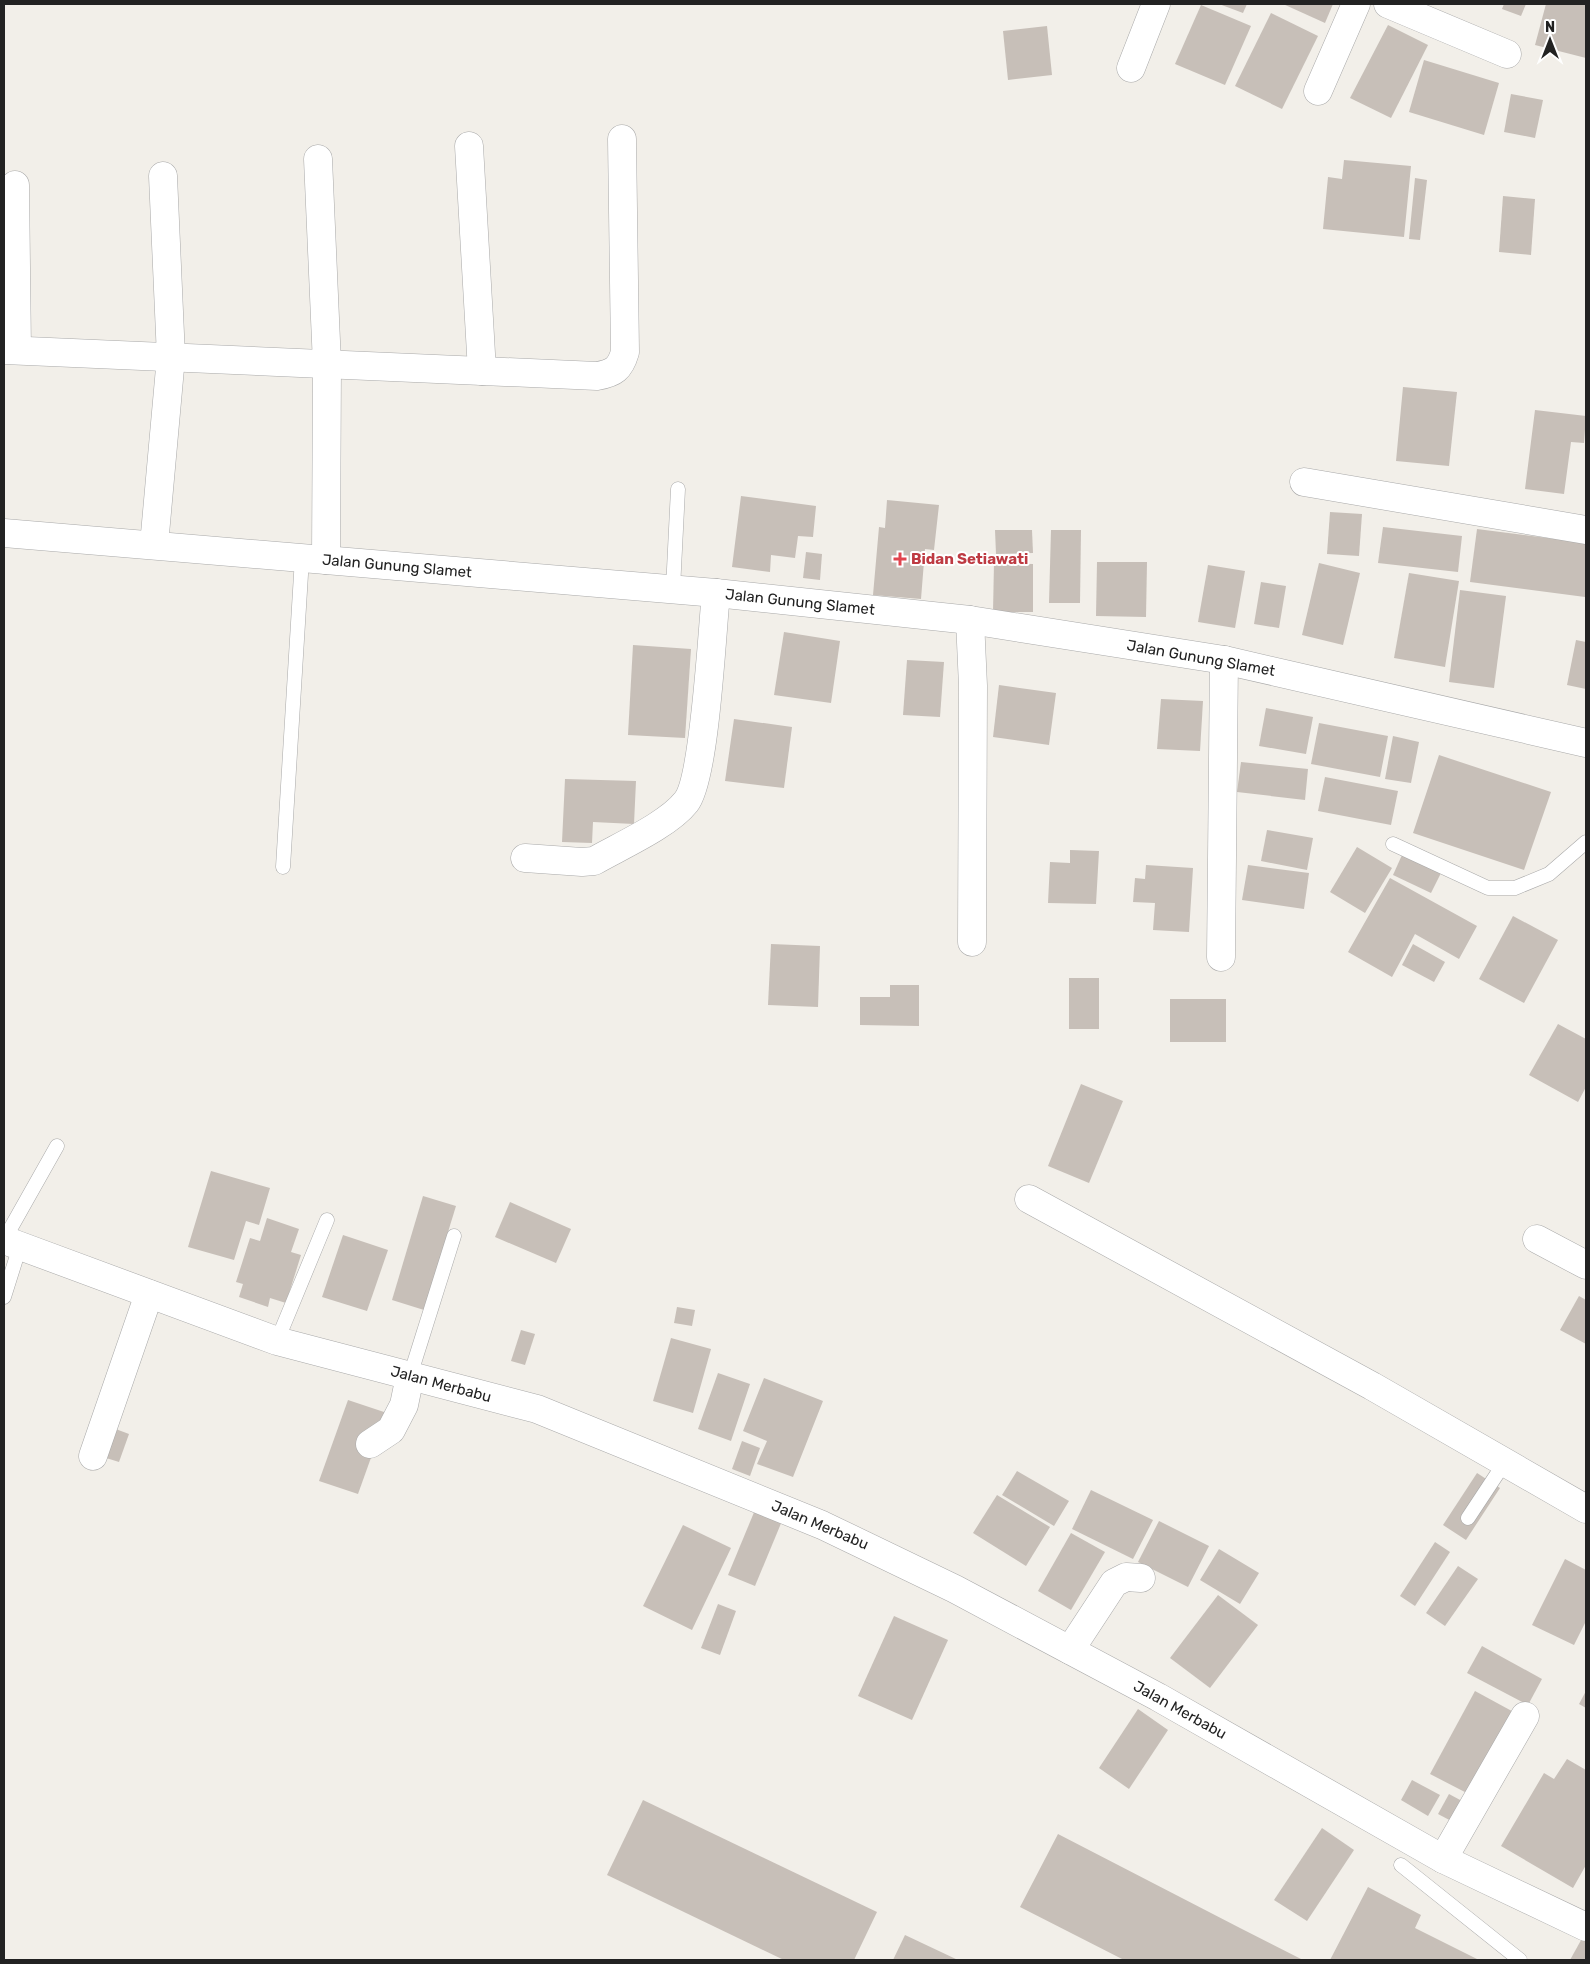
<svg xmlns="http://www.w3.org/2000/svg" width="1590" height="1964" viewBox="0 0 1590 1964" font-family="Rubik,sans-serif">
<rect width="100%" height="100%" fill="#f2efe9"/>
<g fill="#c7bfb8">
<path d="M1219,4H1247L1243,13Z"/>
<path d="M1283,4H1333L1325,23Z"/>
<path d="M1504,4H1526L1521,16L1502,9Z"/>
<path d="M1546,4H1586V58L1535,45Z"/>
<path d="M1201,5L1251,26L1225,85L1175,64Z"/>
<path d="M1271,13L1318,36L1282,109L1235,86Z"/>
<path d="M1388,25L1428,45L1391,118L1350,98Z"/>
<path d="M1047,26L1052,75L1008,80L1003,31Z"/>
<path d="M1424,60L1499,83L1484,135L1409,112Z"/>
<path d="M1511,94L1543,100L1535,138L1504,132Z"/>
<path d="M1344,160L1411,166L1404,237L1323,229L1328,177L1342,179Z"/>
<path d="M1415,178L1427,180L1420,240L1409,239Z"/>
<path d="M1503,196L1535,199L1531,255L1499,252Z"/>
<path d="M1403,387L1457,392L1449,466L1396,461Z"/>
<path d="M1535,410L1586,416L1584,443L1571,442L1564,494L1525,489Z"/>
<path d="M741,496L816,506L813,537L798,536L795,558L771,555L770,572L732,567Z"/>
<path d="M887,500L939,505L934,550L925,549L921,599L873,595L879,527L885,528Z"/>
<path d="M1330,512L1362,514L1359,556L1327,554Z"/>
<path d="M1383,527L1462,536L1458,572L1378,563Z"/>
<path d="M1477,529L1586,543L1585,597L1470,582Z"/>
<path d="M995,530H1032L1033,553L996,554Z"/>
<path d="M1051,530H1081L1080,603H1049Z"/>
<path d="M806,552L822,554L820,580L803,578Z"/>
<path d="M1097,562H1147L1146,617L1096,616Z"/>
<path d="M994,563L1033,564V612H993Z"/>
<path d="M1319,563L1360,573L1343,645L1302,635Z"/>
<path d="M1208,565L1245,571L1235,628L1198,622Z"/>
<path d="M1409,573L1459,581L1445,667L1394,658Z"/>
<path d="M1261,582L1286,586L1279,628L1254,624Z"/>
<path d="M1460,590L1506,596L1494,688L1449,682Z"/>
<path d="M784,632L840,641L831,703L774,695Z"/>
<path d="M1576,640L1586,642V689L1567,685Z"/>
<path d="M633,645L691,649L685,738L628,735Z"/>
<path d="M907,660L944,662L940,717L903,715Z"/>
<path d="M999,685L1056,693L1049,745L993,737Z"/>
<path d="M1161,699L1203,701L1200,751L1157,749Z"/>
<path d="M1266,708L1313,717L1306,754L1259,746Z"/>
<path d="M734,719L792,727L784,788L725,781Z"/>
<path d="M1319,723L1388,736L1380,777L1311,764Z"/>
<path d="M1393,736L1419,742L1411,783L1385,779Z"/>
<path d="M1439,755L1551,792L1524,870L1413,833Z"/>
<path d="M1241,762L1308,769L1305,800L1237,792Z"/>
<path d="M1325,777L1398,791L1391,825L1318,811Z"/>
<path d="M565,779L636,781L634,824L593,822L592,843L562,842Z"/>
<path d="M1267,830L1313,838L1307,870L1261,861Z"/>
<path d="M1357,847L1392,868L1365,913L1330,892Z"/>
<path d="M1070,850L1099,851L1096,904L1048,903L1050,862L1070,863Z"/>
<path d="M1402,855L1441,873L1431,893L1393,875Z"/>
<path d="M1146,865L1193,868L1189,932L1153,930L1155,903L1133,902L1135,878L1145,879Z"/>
<path d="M1248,865L1309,873L1304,909L1242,900Z"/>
<path d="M1390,878L1477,926L1459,959L1415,934L1392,977L1348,952Z"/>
<path d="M1513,916L1558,940L1524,1003L1479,979Z"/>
<path d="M771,944L820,946L818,1007L768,1005Z"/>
<path d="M1413,944L1445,962L1434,982L1402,965Z"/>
<rect x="1069" y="978" width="30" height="51"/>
<path d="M890,985H919V1026L860,1025V997H890Z"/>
<rect x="1170" y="999" width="56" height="43"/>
<path d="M1558,1024L1586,1039V1087L1578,1102L1529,1075Z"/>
<path d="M1081,1084L1123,1101L1089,1183L1048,1166Z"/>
<path d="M211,1171L270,1188L259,1225L246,1221L234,1260L188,1247Z"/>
<path d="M423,1196L456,1206L424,1310L392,1300Z"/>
<path d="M510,1202L571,1229L556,1263L495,1237Z"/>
<path d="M267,1218L299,1229L291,1252L301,1255L286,1303L270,1298L268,1307L239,1297L243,1284L236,1282L250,1238L260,1241Z"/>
<path d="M343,1235L388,1250L367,1311L322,1297Z"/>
<path d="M1579,1296L1586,1300V1344L1560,1330Z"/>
<path d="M677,1307L695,1310L692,1326L674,1323Z"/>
<path d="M521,1330L535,1334L525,1365L511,1361Z"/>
<path d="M671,1338L711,1349L693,1413L653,1401Z"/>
<path d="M718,1373L750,1384L731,1441L698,1429Z"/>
<path d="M764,1378L823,1401L793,1477L757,1464L767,1441L743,1431Z"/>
<path d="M348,1400L387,1413L358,1494L319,1481Z"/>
<path d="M113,1428L129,1434L119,1462L103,1457Z"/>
<path d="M742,1441L760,1448L750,1476L732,1469Z"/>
<path d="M1017,1471L1069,1501L1054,1526L1002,1495Z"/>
<path d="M1477,1473L1500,1488L1466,1540L1443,1525Z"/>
<path d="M1091,1490L1153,1520L1133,1559L1072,1529Z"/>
<path d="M997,1495L1050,1527L1026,1566L973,1533Z"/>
<path d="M755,1510L782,1521L755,1586L728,1575Z"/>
<path d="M1159,1521L1209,1546L1188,1587L1138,1562Z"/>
<path d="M683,1525L731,1548L692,1630L643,1606Z"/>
<path d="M1071,1533L1105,1552L1071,1610L1038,1591Z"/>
<path d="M1435,1542L1450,1552L1415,1606L1400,1596Z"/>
<path d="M1219,1549L1259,1573L1240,1604L1200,1580Z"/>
<path d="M1565,1559L1586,1570V1621L1574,1645L1532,1625Z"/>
<path d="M1458,1566L1478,1579L1445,1626L1426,1613Z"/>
<path d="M1218,1595L1258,1625L1210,1688L1170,1658Z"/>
<path d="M718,1604L736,1611L720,1655L701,1648Z"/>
<path d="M894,1616L948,1640L912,1720L858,1696Z"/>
<path d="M1482,1646L1542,1679L1528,1705L1467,1673Z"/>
<path d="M1475,1691L1532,1722L1488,1804L1430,1774Z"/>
<path d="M1586,1691V1708L1579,1704Z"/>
<path d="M1138,1709L1168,1730L1129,1789L1099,1768Z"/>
<path d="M1567,1759L1586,1770V1865L1573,1888L1501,1846L1544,1773L1554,1779Z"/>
<path d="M1412,1780L1440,1795L1428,1816L1401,1800Z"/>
<path d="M1449,1794L1475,1808L1455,1823L1438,1814Z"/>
<path d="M643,1800L877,1912L854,1960H784L607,1875Z"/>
<path d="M1322,1828L1354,1850L1307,1921L1274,1900Z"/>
<path d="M1058,1834L1240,1928L1303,1960H1124L1020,1907Z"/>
<path d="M1368,1887L1421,1915L1415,1928L1479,1960H1330Z"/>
<path d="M1585,1933L1586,1960H1570Z"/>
<path d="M905,1935L958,1960H893Z"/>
</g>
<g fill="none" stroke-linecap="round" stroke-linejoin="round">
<defs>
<g id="lane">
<path d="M673,589L678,489"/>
<path d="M1393,844L1488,888H1515L1549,874L1586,842"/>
<path d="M283,867L302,558"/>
<path d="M4,1240L57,1146"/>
<path d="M4,1297L20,1246"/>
<path d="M277,1341L327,1220"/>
<path d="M410,1376L454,1236"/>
<path d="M1468,1518L1505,1462"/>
<path d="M1401,1865L1520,1960"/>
</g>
<g id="street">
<path d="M1388,4L1507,54"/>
<path d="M1131,68L1156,4"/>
<path d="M1318,91L1356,4"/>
<path d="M469,146L482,371"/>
<path d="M318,159L327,364L326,560"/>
<path d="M15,185L17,350"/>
<path d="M4,350L597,376C614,373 620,369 625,352L622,139"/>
<path d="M1304,482L1586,530"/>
<path d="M4,533L716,593L970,620L1224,660L1586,743"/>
<path d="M154,545L171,357L163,176"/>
<path d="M970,620L973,686L972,942"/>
<path d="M525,858L582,862L594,861C620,846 668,825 686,802C705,779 712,631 716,593"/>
<path d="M1221,957L1224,660"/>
<path d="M1029,1199L1372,1386L1586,1509"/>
<path d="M1537,1239L1586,1265"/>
<path d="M4,1240L277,1341L537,1409L822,1525L955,1589L1158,1697L1443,1859L1586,1927"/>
<path d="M370,1444L391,1430L404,1405L410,1376"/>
<path d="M93,1456L149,1294"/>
<path d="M1070,1650L1114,1583L1126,1577L1141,1578"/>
<path d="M1443,1859L1525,1716"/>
</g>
</defs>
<use href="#lane" stroke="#a9a9a9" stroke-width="15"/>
<use href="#street" stroke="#a9a9a9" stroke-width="29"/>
<use href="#lane" stroke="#fff" stroke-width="14"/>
<use href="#street" stroke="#fff" stroke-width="28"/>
</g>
<path fill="#e0444e" stroke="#fff" stroke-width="2" d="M897.5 551.5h5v5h5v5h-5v5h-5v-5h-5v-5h5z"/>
<g text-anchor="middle" stroke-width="4" stroke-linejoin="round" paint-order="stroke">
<g font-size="15" font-weight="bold" fill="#be3a42" stroke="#fff" text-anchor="start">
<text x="911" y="564">Bidan Setiawati</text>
</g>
<g font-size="15" fill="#222" stroke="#fff">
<text transform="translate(397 566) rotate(5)" y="5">Jalan Gunung Slamet</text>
<text transform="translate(800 602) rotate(6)" y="5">Jalan Gunung Slamet</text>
<text transform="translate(1201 658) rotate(10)" y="5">Jalan Gunung Slamet</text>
<text transform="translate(441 1384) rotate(15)" y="5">Jalan Merbabu</text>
<text transform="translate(820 1525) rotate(23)" y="5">Jalan Merbabu</text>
<text transform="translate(1180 1710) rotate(29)" y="5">Jalan Merbabu</text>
</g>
</g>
<rect width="1590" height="1964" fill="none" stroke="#222222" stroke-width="10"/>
<g transform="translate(1550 40)" stroke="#ffffff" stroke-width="4" paint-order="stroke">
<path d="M0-4L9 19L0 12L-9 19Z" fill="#222222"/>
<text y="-8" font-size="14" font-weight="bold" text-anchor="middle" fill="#222222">N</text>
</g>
</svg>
